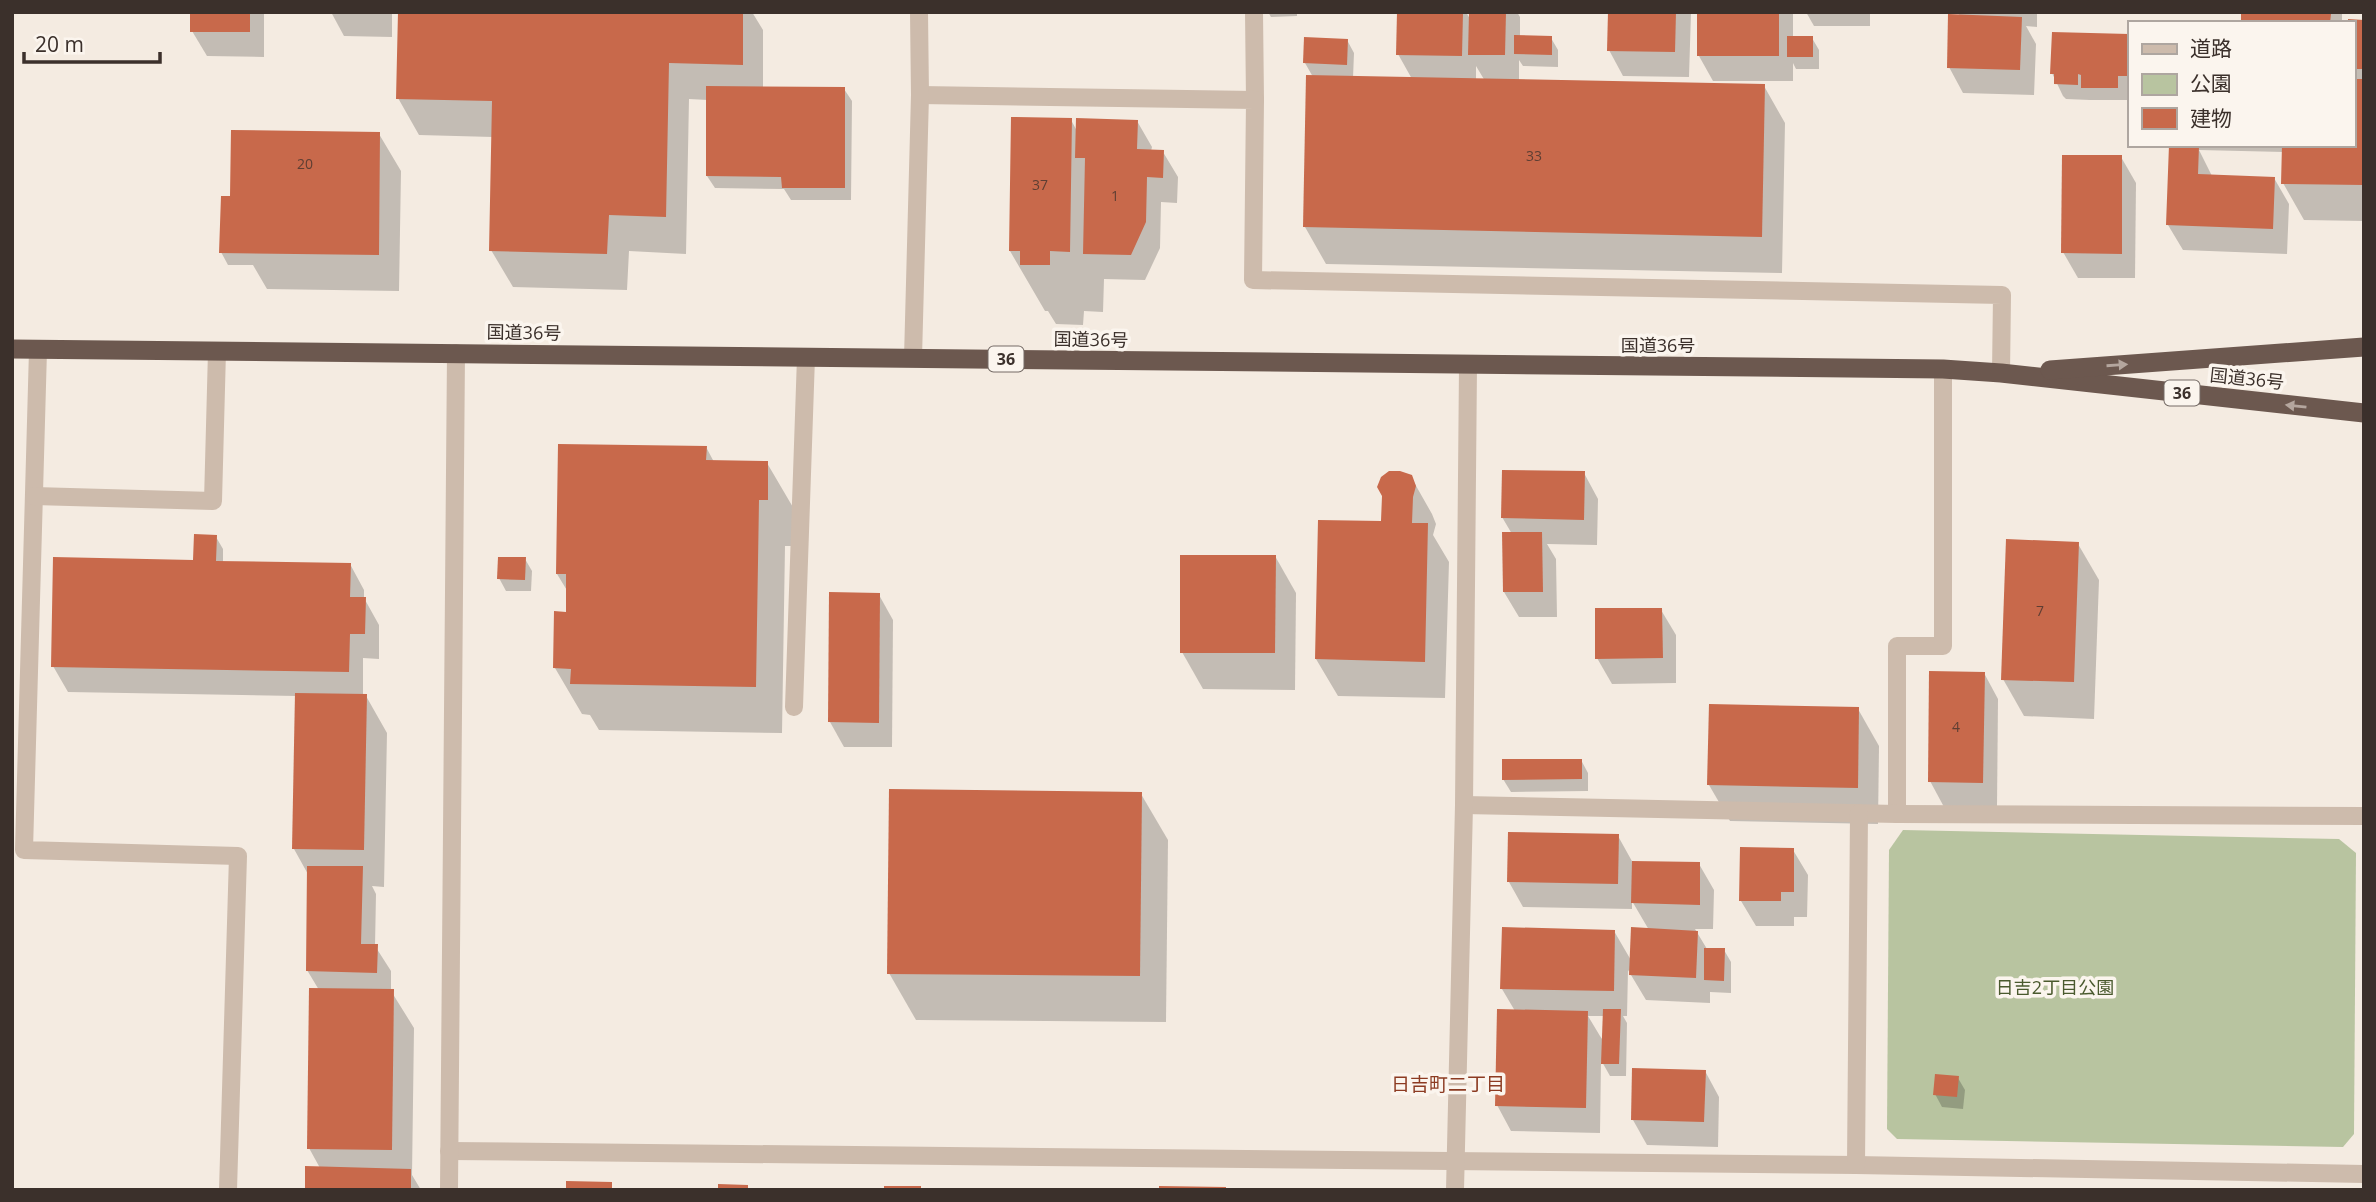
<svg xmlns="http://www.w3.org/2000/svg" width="2376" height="1202" viewBox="0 0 2376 1202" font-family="'Open Sans','Noto Sans JP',sans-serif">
<rect width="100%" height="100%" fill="#f4ebe1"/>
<path fill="#b8c4a0" d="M1903,830L2339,839L2356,853L2354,1134L2343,1147L1897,1139L1887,1129L1889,850Z"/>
<g fill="#0003" fill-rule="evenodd">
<path d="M192,12H264V57L207,56L192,31Z"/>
<path d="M331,12H392V37L344,36Z"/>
<path d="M400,12H752L763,30V88L844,89L852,101L851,200H791L784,189L715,188L707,176L708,100L689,99L686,254L629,251L627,290L513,287L491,250L493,137L419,135L398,98Z"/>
<path d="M1268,12H1297V16L1271,17Z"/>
<path d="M1399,12H1466L1470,19V12H1517L1520,17V37L1551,38L1558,50V67L1523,66L1519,60V81L1764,86L1785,123L1782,273L1326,264L1305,227L1313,77L1305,63L1347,40L1354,53L1353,78L1412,79L1398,54ZM1476,66L1485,81L1476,80Z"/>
<path d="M1610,12H1691L1689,77L1623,76L1609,50Z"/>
<path d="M1699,12H1793V38H1812L1819,50V69H1796L1793,63V81H1713L1699,56Z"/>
<path d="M1806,12H1870V26H1814Z"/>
<path d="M1957,12H2037V27L2026,26L2036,44L2034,95L1963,93L1949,67L1960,16Z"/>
<path d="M2291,12H2342V23H2242L2292,15Z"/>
<path d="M2364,22V221L2304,220L2283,183L2284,152L2199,150L2212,176L2274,178L2289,204L2287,254L2183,250L2168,225L2170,147L2353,145L2356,81L2353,77V23Z"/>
<path d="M2053,33L2129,36V100H2090L2066,99L2063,96L2052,73Z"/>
<path d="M1071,120L1077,131L1137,121L1152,147L1151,151L1163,152L1178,177L1177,203L1161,202L1160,248L1145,280L1104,279L1103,312L1084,311L1083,325L1056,324L1048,311H1045L1010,251Z"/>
<path d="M379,134L401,171L399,291L267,289L253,265H228L221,252L232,198Z"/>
<path d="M2121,157L2136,183L2135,278H2078L2063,252Z"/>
<path d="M706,447L714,462L767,463L794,509V546H785L782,733L599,730L590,715L582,714L555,668L567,613L568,592L557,574Z"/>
<path d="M1584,473L1598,499L1597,545L1547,544L1556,559L1557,617H1519L1504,592L1512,534L1502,517Z"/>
<path d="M1411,477L1432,514L1436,524L1433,535L1449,562L1445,698L1338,696L1316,659L1383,523Z"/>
<path d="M216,537L223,549V562L350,564L364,590V598L379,625V659L363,658V696H366L387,733L384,887L372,886L376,894L375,946L391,971V991L414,1028L412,1175L421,1190H306L320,1168L309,1148L319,990L307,970L309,876L294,849L297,696L68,692L53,666L196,562Z"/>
<path d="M2078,544L2099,580L2094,719L2024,716L2003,679Z"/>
<path d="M1275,556L1296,593L1295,690L1203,689L1182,652Z"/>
<path d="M525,559L532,571L531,591H506L499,578Z"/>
<path d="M879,595L893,620L892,747H844L830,722Z"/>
<path d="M1661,610L1676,635V683L1612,684L1597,658Z"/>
<path d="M1984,673L1998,699L1997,807H1944L1930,781Z"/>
<path d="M1858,709L1879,746L1878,824L1730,821L1709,785Z"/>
<path d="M1581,760L1588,773V791L1511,792L1503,779Z"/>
<path d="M1141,794L1168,840L1166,1022L916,1020L889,973Z"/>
<path d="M1618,836L1633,863L1699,864L1714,890L1713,929H1695L1707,949L1724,950L1731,962V993L1710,992V1003L1646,1000L1628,970L1627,1016H1623L1627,1023L1626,1076H1610L1601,1060L1600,1133L1511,1131L1497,1105L1515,1011L1502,989L1504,929L1614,931L1632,962L1649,930L1632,901V909L1523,907L1509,882ZM1588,1016H1605L1604,1042L1600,1036Z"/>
<path d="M1793,850L1808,875L1807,917H1794V926H1756L1741,901Z"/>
<path d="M1705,1071L1719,1097L1718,1147L1647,1145L1633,1120Z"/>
<path d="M1958,1078L1965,1090L1963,1109L1942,1107L1935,1094Z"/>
</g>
<g fill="#c8694b">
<rect x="190" y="12" width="60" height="20"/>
<path d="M398,12H743V65L669,63L666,217L609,215L607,254L489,251L492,101L396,99Z"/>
<path d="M1397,12H1463L1462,56L1396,55Z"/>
<path d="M1469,12H1506L1505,55H1468Z"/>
<path d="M1608,12H1676L1675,52L1607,51Z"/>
<rect x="1697" y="12" width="82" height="44"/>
<path d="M2241,12L2331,14L2330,23H2241Z"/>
<path d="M1948,14L2022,17L2020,70L1947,68Z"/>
<path d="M2348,19L2364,20V69H2353V23H2348Z"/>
<path d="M2052,32L2129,34V76H2118V88H2081V75L2078,74V85L2054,84V74H2050Z"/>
<path d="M1514,35L1552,36V55L1514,54Z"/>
<rect x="1787" y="36" width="26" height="21"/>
<path d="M1304,37L1348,39L1347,65L1303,63Z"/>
<path d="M1306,75L1765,84L1762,237L1303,227Z"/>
<path d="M2353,79H2364V185L2281,184L2282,145H2353Z"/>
<path d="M706,86L845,87V188H782L781,177L706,176Z"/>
<path d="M1011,117L1072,118L1070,252L1050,251V265H1020V251H1009Z"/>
<path d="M1076,118L1138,120L1137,149L1164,150L1163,178L1147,177L1146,222L1131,255L1083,254L1085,158H1075Z"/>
<path d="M231,130L380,132L379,255L219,253L221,196H230Z"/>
<path d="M2169,145L2199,146L2198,174L2275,177L2273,229L2166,225Z"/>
<path d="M2062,155H2122V254L2061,253Z"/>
<path d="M558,444L707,446L706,460L768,461V500H759L756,687L570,684L571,669L553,668L554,611L566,612V574H556Z"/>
<path d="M1502,470L1585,471L1584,520L1501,518Z"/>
<path d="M1389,471H1400L1412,475L1416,486L1413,497L1412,523H1428L1425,662L1315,659L1318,520L1381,521L1382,496L1377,487L1381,477Z"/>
<path d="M1502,532H1542L1543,592H1503Z"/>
<path d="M194,534L217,535L216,561L351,563L350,597H366L365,634H350L349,672L51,667L53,557L193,560Z"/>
<path d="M2006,539L2079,542L2074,682L2001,680Z"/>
<path d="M1180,555H1276L1275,653H1180Z"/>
<path d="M498,557H526L525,580L497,579Z"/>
<path d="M829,592L880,593L879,723L828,722Z"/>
<path d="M1595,608H1662L1663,658L1595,659Z"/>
<path d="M1929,671L1985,672L1983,783L1928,782Z"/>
<path d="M295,693L367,694L364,850L292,849Z"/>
<path d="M1709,704L1859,707L1858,788L1707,785Z"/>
<path d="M1502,759H1582V779L1502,780Z"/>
<path d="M889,789L1142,792L1140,976L887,974Z"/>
<path d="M1508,832L1619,834L1618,884L1507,882Z"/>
<path d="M1740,847L1794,848V892H1781V901H1739Z"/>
<path d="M1632,861L1700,862V905L1631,903Z"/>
<path d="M307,866H363L361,944H378L377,973L306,971Z"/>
<path d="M1502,927L1615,930L1614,991L1500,989Z"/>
<path d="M1631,927L1698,931L1696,978L1629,975Z"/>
<path d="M1704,948H1725L1724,981L1704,980Z"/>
<path d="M309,988L394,989L392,1150L307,1149Z"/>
<path d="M1497,1009L1588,1011L1586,1108L1495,1106Z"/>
<path d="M1603,1009H1621L1619,1064H1601Z"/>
<path d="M1632,1068L1706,1070L1704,1122L1631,1120Z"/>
<path d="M1935,1074L1959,1076L1957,1097L1933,1095Z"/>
<path d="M305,1166L411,1169V1190H305Z"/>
<path d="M566,1181L612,1182V1190H566Z"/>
<path d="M718,1184L748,1185V1190H718Z"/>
<rect x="884" y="1186" width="37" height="4"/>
<path d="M1159,1186L1226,1187V1190H1159Z"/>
</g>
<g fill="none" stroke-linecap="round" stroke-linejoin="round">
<g stroke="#cdbbac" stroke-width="18">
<path d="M1254,12L1255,100"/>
<path d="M920,95L1255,100L1253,280L2002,295L2001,373"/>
<path d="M38,350L24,850L238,856L228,1190"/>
<path d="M34,496L213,501L217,351"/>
<path d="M794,707L806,357"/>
<path d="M1897,814V646H1943V369"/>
</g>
<g stroke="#cdbbac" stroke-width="18">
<path d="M913,358L920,95L919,12"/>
<path d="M1464,805L1897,814L2364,816"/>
<path d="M449,1151L1856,1165L2364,1174"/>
<path d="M1856,1165L1859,813"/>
<path d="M449,1190L456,353"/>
<path d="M1455,1190L1464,805L1468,366"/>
</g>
<g stroke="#6c584f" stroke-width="19">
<path d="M12,349L1943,369L2001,373L2364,413"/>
<path d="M2050,370L2364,347"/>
</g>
</g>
<defs><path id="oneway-solid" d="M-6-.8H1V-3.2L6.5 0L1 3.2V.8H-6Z" transform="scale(1.75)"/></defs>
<g fill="#b4a69e">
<use href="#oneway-solid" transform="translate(2117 365) rotate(-4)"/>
<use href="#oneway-solid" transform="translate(2296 406) rotate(-174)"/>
</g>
<g text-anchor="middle" stroke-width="7" stroke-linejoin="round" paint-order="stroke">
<g font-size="14" fill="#5e3e33">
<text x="1534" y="161">33</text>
<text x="305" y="169">20</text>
<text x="1040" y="190">37</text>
<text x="1115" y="201">1</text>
<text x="2040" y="616">7</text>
<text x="1956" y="732">4</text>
</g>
<g fill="#fbf5ee" stroke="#756b66" stroke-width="2">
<rect x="988.5" y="346.5" width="35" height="25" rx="5"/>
<rect x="2164.5" y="380.5" width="35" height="25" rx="5"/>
</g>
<g font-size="16" font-weight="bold" fill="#3b302b">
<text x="1006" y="365">36</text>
<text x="2182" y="399">36</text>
</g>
<g font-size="18" fill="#3b302b" stroke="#fbf5ee">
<text transform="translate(524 333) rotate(1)" y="6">国道36号</text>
<text transform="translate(1091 340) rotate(1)" y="6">国道36号</text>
<text x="1658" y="352">国道36号</text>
<text transform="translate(2247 379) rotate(6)" y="6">国道36号</text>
</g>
<g font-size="18" fill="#4a5a2e" stroke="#fbf5ee">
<text x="2055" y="994">日吉2丁目公園</text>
</g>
<g font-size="19" fill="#8c3b22" stroke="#fbf5ee">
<text x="1448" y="1091">日吉町二丁目</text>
</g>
</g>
<rect width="2376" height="1202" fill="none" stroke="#3b302b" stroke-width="28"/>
<rect x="2128" y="21" width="228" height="126" fill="#fbf5ee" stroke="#aea6a0" stroke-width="2"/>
<rect x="2142" y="44" width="35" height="10" fill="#cdbbac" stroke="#aea6a0" stroke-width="2"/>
<text x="2190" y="56" font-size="21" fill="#3b302b">道路</text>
<rect x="2142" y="74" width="35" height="21" fill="#b8c4a0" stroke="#aea6a0" stroke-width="2"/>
<text x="2190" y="91" font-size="21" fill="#3b302b">公園</text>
<rect x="2142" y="108" width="35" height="21" fill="#c8694b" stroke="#aea6a0" stroke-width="2"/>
<text x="2190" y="126" font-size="21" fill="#3b302b">建物</text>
<path d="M24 52v10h136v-10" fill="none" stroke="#3b302b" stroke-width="3.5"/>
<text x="35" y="52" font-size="21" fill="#3b302b" stroke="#fbf5ee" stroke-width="5" paint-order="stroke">20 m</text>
</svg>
